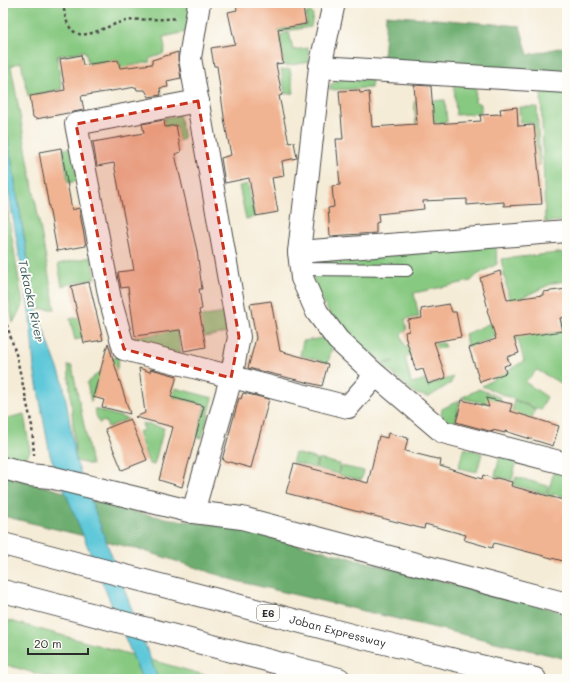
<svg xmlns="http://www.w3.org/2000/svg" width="570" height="682" viewBox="0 0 570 682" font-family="Mali,sans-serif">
<rect width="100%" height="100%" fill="#fdfcf7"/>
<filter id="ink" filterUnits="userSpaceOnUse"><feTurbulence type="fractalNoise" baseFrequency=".025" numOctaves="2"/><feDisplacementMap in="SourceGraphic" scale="8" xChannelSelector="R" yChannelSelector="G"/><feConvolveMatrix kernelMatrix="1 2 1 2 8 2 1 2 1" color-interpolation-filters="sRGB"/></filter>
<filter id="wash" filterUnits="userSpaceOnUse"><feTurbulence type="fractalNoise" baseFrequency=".012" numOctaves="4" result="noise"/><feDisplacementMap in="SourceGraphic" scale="16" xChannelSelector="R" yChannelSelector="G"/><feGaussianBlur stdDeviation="0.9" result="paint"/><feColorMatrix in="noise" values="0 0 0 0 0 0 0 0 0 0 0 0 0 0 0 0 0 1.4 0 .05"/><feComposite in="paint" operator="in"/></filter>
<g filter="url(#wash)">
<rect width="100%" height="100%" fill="#f5ecd7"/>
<g fill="#87c981" stroke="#597a56">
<path d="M3,3H191L186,32L163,37L165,49L163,54L149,59L150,62L129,66L132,85L124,87L119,60L91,63L89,66L85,51L57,56L62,89L28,96L21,62L11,66L55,309H36L3,109Z"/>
<path d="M311,12L313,15L311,27L278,32V30L307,24L306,13Z"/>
<path d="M289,32L293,50L308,48L309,62L284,66L280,35Z"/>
<path d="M290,69L294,93L285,94L281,70Z"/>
<path d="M342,78L372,80L371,88L330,90V85Z"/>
<path d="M454,85H473L476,89L475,102L481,104V113L456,115Z"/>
<path d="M541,90H567V221L545,222Z"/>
<path d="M445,100L447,122L416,124L414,102Z"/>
<path d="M519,107H537L540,165L502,169L501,152L538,149L536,147L534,123H520Z"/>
<path d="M179,115L184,139L179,141L176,125L165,127L164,118Z"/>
<path d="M73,148L77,181L68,183L63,149Z"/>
<path d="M3,184L23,304L13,323L3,271Z"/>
<path d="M248,184L255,217L246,219L239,186Z"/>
<path d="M496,246L497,264L477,275L471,281L414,293L419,317L405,319L407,330L401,334L405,346L443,343L445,347L405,357L411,383L425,380L427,385L453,377L451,383L429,397L416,394L382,365L394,361L383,363C354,340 326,319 314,282C312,276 313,267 313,261Z"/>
<path d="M567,252V281L553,283L519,299L538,325L539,335L564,331L563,320H567V384L564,385L537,370L525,382L547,397L540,410L482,386L524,361L518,339L513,341L507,333L467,347L465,334L512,314L501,259Z"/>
<path d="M91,257L96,278L62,286L58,264Z"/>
<path d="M172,301L181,354L135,342L133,337L159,334L153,303Z"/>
<path d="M224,313L227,333L204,337L200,317Z"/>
<path d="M85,316L91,336L75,340L70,319Z"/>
<path d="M324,338L332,348L328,363L300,355L303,341Z"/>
<path d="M117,356L119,358L114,383L98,380L91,402L87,383Z"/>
<path d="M68,365L72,366L92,465L76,461Z"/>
<path d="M175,388L213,398L202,438L197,437L205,405L173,397Z"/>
<path d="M479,389L501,398L499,406C486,402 474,402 461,398Z"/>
<path d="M460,400L455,425L450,424L441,415L442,409Z"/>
<path d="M514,400L535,409L529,428L511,418Z"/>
<path d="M94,409L128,419L108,427L105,421L99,423Z"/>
<path d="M24,414L30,451L23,463L3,460V419Z"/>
<path d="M142,423L164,428L154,465L149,464L138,432L144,430Z"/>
<path d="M464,448L482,453L477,472L458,468Z"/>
<path d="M295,453L317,459L315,468L292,462Z"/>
<path d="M500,456L517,460L512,480L495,476Z"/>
<path d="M318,459L340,464L338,474L316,468Z"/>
<path d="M341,466L364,471L361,480L339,475Z"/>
<path d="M554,471L567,474V497L553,494L547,519L541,517Z"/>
<path d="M516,477L548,486L546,494L513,485Z"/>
<path d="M3,619L219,679H55L3,664Z"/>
</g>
<g fill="#6dad6f" stroke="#4c6c4d">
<path d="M386,15L520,26L528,55L567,46V75L383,60Z"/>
<path d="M3,475C46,486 89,500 132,511C163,519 194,522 225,526L567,613V659L237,581L145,551L3,516Z"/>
</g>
<path fill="#5ec8d9" stroke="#447a82" d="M3,109L36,309L63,382L76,461L158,679H142L50,455L34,368L30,316L3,161Z"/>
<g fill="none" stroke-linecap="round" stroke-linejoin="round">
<path stroke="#5ec8d9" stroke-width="6" d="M3,345L5,353"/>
</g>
<g id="blocks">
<g fill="#f1b492">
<path d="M236,3H302L306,24L278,29L283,63L276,64L282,95L279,96L289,143L294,142L297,158L282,161L284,176L272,178L278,212L256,216L249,178L225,183L221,158L231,155L225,124L217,66H214L211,48L235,44L228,12L237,10Z"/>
<path d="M178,52V60L181,78L167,81L168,87L160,88L161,95L149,97L145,90H137L136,87L81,96L84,110L36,119L33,117L30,96L65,90L60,59L81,55L83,65L118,60L120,68L152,64V60Z"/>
<path d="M414,85L431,86L434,124L481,121L480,115L501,114L500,109L517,107L518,126L534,125L542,204L504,206V202L467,205V199L423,201L424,209L378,214L379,222L376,223V233L330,236L328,208L334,207L332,186L340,185L336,139H343L339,91L359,90L360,93L369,92L372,127L417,124Z"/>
<path d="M164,120L165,127L176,125L181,152L175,154L197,251L202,289H199L202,309L199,310L206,347L184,351L180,330L135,336L128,287L121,288L118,272L134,270L114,163L97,166L93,142L144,133L142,124Z"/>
<path d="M61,148L72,210L79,208L86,246L57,251L39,152Z"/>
<path d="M500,271L507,300L543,295V292L567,289V317L560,318L563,331L514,338L519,353L507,357L510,364L504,366L506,373L480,382L469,348L496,339L487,310L488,309L480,278Z"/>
<path d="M89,282L103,340L84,343L71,286Z"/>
<path d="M271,301L280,351L328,364L322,386L248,368L256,338L250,304Z"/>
<path d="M449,304L452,312H456L461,337L434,342L446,378L428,384L423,369L416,371L406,339L405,332L409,331L408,320L422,318L421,309Z"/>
<path d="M108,343L130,414L102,407L104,400L93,397Z"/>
<path d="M139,368L150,372L151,369L177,376L171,397L204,406L182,487L159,480L173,427L135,417L145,413Z"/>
<path d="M243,393L269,399L251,468L222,460L239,398L241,399Z"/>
<path d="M486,398L512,404L510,411L559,426L553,446L505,431V433L493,430V432L456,422L462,400L489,407Z"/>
<path d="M130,419L147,460L122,470L105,429Z"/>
<path d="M388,433L408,438L405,451L441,460L440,466L482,479L483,475L494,479L497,478L512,482L511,486L567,501V562L494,543L492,548L464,540L466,535L425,524L424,529L286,493L294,464L368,483L379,436L387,438Z"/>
</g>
</g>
</g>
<g filter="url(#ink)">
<use href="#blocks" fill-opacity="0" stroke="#494845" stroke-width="1"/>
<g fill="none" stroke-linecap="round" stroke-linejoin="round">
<defs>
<path id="lane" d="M301,269L407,270"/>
<g id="street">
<path d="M334,3L320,67L299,252L302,278L317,312L338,340L376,375L443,432L567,464"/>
<path d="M320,67L567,82"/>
<path d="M198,101L76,124L110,299L124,349L348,407L376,375"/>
<path d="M299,252L567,231"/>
<path d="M3,468L29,475L50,477L193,512L242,518L567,604"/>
<path d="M193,512L231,378L239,337L190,58L199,3"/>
</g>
<g id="highway">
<path id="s1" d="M3,544L355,636L535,679"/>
<path d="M3,591L339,679"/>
</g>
</defs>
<use href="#lane" stroke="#494845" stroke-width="14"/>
<use href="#street" stroke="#494845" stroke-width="24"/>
<use href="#highway" stroke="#494845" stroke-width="24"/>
<g stroke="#494845" stroke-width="2.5" stroke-dasharray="3 3" stroke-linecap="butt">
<path d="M63,3C65,15 66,30 79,34C88,37 109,26 118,23C137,17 157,21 176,18"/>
<path d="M3,313L16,354L32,426L34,455"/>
</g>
<use href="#lane" stroke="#fff" stroke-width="12"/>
<use href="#street" stroke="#fff" stroke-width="22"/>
<use href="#highway" stroke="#fff" stroke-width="22"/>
</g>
</g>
<path fill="#c8321e" fill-opacity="0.2" stroke="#c8321e" stroke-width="3" stroke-dasharray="8 5" stroke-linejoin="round" d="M198,101L239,337L231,378L124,349L110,299L76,124Z"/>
<g text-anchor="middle" stroke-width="4" stroke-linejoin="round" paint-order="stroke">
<rect fill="#fdfcf7" stroke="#6a6a68" stroke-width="1" x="257" y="605" width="22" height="16" rx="3"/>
<g font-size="10" font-weight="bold" fill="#2b2b2b">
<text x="268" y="617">E6</text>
</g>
<g font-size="11" fill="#2b2b2b" stroke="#fdfcf7">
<text dy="4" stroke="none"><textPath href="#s1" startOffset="346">Joban Expressway</textPath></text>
</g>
<g font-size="12" font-style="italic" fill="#3a5a5f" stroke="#fdfcf7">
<text transform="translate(31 301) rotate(78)" y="4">Takaoka River</text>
</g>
</g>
<rect width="570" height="682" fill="none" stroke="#fdfcf7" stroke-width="16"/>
<path d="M28 648v6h60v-6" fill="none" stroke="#2b2b2b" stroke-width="2"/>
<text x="34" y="648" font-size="12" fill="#2b2b2b" stroke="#fdfcf7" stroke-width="3" paint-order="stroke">20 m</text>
</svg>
